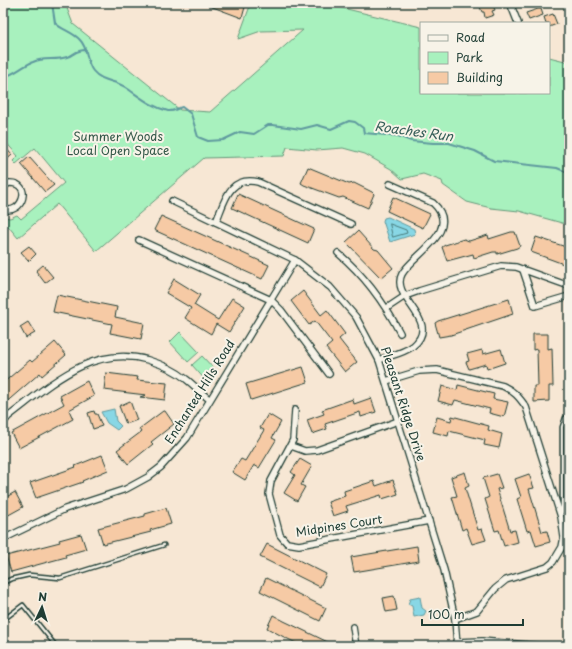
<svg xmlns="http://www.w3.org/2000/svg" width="572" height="649" viewBox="0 0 572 649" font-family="'Playpen Sans',sans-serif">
<rect width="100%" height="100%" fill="#f7e7d4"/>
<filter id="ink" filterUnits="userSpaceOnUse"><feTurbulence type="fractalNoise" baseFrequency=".025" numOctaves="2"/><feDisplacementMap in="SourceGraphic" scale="8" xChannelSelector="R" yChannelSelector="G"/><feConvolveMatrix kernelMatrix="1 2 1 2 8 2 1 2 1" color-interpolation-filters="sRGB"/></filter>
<g filter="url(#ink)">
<g fill="#a8f1be" stroke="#649779">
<path d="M3,3H65L73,24L180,110L210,112L303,30L261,31L238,39L250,6L322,3L421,27V93H549V57L569,62V225L519,211L491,208L467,202L443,185L442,181L423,174L402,179L391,169L365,154L343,148L317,150L287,147L284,156L204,158L96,251L57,204L18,238L3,220V217L10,218L17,215L21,219L64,183L35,148L16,164L13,161L18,156L3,139Z"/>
<path d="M180,332L199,352L188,362L170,342Z"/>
<path d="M202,356L216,371L207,382L192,365Z"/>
</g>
<g fill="#88d7e5" stroke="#5e999e">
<path d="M388,217L414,229L415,234L390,242L383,221L384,218Z"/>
<path d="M114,409L116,421L121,426L117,430L107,423L101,412Z"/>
<path d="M420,597L422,608L426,611L424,615L414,617L412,606L408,604L410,599Z"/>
</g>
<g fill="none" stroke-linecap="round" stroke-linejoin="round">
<path stroke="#497b7b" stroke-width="1" d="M390,224L406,230L407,233L393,237Z"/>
<g stroke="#5e999e" stroke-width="2">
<path d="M52,3L55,23C62,30 73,32 80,40C89,49 85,61 93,71C102,82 114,80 125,87C139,96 151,107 168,111C174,112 177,108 182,107L191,114L198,137L208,141L223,140L240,132L254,134L268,125H273L301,129L317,125L331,129L349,121L355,122L363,128L364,133L398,136L411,141L433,143H449L475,151L494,161L557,168L569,173"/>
<path d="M3,77C14,75 22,66 33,62C44,57 55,61 67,57C75,55 74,50 86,50"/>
</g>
</g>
<g fill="#f6caa5" stroke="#1f3d34">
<path d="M202,3H239L245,7L242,18Z"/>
<path d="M483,3H492L495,10L492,11L494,15L485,18L484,12H482L480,7L484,5Z"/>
<path d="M538,9H541L543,15L529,20L526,13Z"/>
<path d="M553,14L557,24L549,27V23H546L544,17Z"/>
<path d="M3,145L12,155L3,163Z"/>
<path d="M29,157L54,185L45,192L21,164Z"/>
<path d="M308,167L349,184L354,183L372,192L374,194L368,208L343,197L339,198L304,185L301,183Z"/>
<path d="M238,194L314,229L308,243L232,208Z"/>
<path d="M393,197L430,214L423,228L387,211Z"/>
<path d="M161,216L269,265L262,279L154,230Z"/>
<path d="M358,231L374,249L378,250L393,268L381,278L346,242Z"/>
<path d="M511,232H515L520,246L517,248L497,254V252H493L474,258L473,254L447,261L442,247L445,245L464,239L469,241L485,236L488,235L489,239Z"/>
<path d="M536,237L569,248V266L531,252Z"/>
<path d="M29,246L36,254L29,261L21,252Z"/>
<path d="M43,265L53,277L45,283L36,271Z"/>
<path d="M174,279L200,295L194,305L218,320L232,298L245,306L229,332L216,324L211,334L185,318L191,308L166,293Z"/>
<path d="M303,291L321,315L327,310L345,334L339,339L357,362L345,372L326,348L332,343L315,321L309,325L291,301Z"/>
<path d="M57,295L117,307L115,317L144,323L141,339L110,333L112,324L53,312Z"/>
<path d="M509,299L513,314L451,335L439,337L435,323L438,321Z"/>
<path d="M28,322L35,333L26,338L20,327Z"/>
<path d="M533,334H548V349L552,348L553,386H549V401L534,402V386H538L537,349L533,350Z"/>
<path d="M55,342L66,355L42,376L40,373L3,405V383L30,360L32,362Z"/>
<path d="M501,349L505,363L487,369L486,364L469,369L466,362L469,361L467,354L482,350L483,354Z"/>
<path d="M303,367L308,382L251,400L246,384Z"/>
<path d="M106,373L138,377L137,380L167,383L165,400L140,397L146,395L104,390Z"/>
<path d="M87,381L94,396L69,410L73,419L19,448L11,433L64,404L60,396Z"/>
<path d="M458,385L494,394L493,399L508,402L504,417L489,413L490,409L455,400L453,405L438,401L442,386L457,390Z"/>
<path d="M371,398L376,412L361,417L360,412L325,424L327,429L312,434L307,420L324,414L322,410L353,399L354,404Z"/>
<path d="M130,401L137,420L126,424L119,406Z"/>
<path d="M94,411L95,414H97L102,426L93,429L88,413Z"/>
<path d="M163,411H165L174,424L151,442L153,444L128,464L117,450L141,432L139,429Z"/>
<path d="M268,414L281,422L272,438L276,440L259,468L254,465L245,480L232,472L241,459L245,461L264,430L260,428Z"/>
<path d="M452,416L489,426L488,430L502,434L499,448L484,445L485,440L449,431L448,436L433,432L437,417L451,421Z"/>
<path d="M102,455L108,470L82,481L83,482L36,498L30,483L76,467L75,466Z"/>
<path d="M300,459L312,466L301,485L305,487L297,501L284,493L295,475L291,472Z"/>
<path d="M465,472L469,486L465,488L478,530L482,529L486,540L472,544L466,528L462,530L452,497L457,496L451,477Z"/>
<path d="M497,474L502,488L497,489L510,531L515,530L518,542L504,546L499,530L495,531L485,499L489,497L483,478Z"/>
<path d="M529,474L534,488L529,489L542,532L547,531L550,542L536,546L531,530L527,531L517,499L521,497L515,479Z"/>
<path d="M393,480L398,494L382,499L381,495L346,506L348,511L333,516L328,502L345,496L344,491L374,481L376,486Z"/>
<path d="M15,492L23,507L3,518V499Z"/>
<path d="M166,508L171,524L150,530L151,532L103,544L98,528L145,516V514Z"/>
<path d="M81,534L86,549L65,555L66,557L11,572L6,556L60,542L59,540Z"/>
<path d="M267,544L326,574L320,587L260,557Z"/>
<path d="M417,546L419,561L354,572L351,557Z"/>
<path d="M266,578L326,608L320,621L260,591Z"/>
<path d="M394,596L397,610L386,612L383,598Z"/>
<path d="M273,615L284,621L336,646H302L282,636L267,628Z"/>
</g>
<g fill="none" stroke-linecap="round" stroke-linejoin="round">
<defs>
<g id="service">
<path d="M562,512V427L565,418L569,415"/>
<path d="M3,583L11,579L29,575L60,578L164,545"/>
<path d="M3,620L23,605L56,646"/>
</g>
<g id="minor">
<path d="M510,3L518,23"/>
<path d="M3,187L9,183C33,182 23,216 3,209"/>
<path d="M172,201L295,260L330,287L356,317L379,360L444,570L455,619L457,646"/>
<path d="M216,222C225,200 229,176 258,182L351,224"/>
<path d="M139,240L271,300L281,310L329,374"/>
<path d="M338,253C365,276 384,302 400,333"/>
<path d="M523,270L535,306L569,296"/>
<path d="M387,308L405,296L419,291L501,266L516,267L569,286"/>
<path d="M379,360C389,356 404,353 413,346C443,321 389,298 402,274C413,254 463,231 433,203L390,184"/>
<path d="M386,381L419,371L437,370L503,386C514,391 519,397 526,407L561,517L564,537L562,547L553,562L547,567L506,580L495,589L477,611L455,619"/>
<path d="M295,410L293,440L271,481L269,494L280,535L287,543L299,545L429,521"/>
<path d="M3,423L9,416C50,385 92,344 148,360C161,364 175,370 186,379C194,385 201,393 209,399"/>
<path d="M291,446L305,451L317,450L398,421"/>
<path d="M3,539L65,509L126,489L148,477L161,467L187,438L295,260"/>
<path d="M353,627L356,646"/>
<path d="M456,642L482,641L539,646"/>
</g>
</defs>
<use href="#service" stroke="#1f3d34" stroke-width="5.5"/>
<use href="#minor" stroke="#1f3d34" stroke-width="8"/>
<use href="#service" stroke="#f7f3e8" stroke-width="2.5"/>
<use href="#minor" stroke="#f7f3e8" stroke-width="5.5"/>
</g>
</g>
<g text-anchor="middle" stroke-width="4" stroke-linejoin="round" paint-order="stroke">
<g font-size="12" fill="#345849" stroke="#f7f3e8">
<text x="118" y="141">Summer Woods<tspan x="118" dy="14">Local Open Space</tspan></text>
</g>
<g font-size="12" fill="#1f3d34" stroke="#f7f3e8">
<text transform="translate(200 392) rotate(-58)" y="4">Enchanted Hills Road</text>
<text transform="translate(403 404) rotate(72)" y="4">Pleasant Ridge Drive</text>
<text transform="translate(339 526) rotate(-9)" y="4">Midpines Court</text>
</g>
<g font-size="13" font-style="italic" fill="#345c57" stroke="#f7f3e8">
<text transform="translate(414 131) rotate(8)" y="5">Roaches Run</text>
</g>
</g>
<rect width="572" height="649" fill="none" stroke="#f7f3e8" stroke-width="16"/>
<rect x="8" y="8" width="556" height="633" fill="none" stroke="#1f3d34" stroke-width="1.5" filter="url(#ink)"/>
<rect x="420" y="22" width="130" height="72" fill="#f7f3e8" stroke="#a1aaa0"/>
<rect x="428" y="35" width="20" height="6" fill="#f7f3e8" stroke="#a1aaa0"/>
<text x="456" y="42" font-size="12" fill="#1f3d34">Road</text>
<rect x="428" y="52" width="20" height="12" fill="#a8f1be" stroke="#a1aaa0"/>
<text x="456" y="62" font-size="12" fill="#1f3d34">Park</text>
<rect x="428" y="72" width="20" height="12" fill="#f6caa5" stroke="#a1aaa0"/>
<text x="456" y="82" font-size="12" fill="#1f3d34">Building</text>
<g transform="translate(42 607) rotate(4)" stroke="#f7f3e8" stroke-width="3" paint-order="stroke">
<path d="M0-3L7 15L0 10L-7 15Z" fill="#1f3d34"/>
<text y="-6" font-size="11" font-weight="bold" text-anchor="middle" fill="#1f3d34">N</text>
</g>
<path d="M422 619v6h101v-6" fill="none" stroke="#1f3d34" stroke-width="2"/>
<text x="428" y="619" font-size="12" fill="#1f3d34" stroke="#f7f3e8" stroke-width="3" paint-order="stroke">100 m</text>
</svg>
